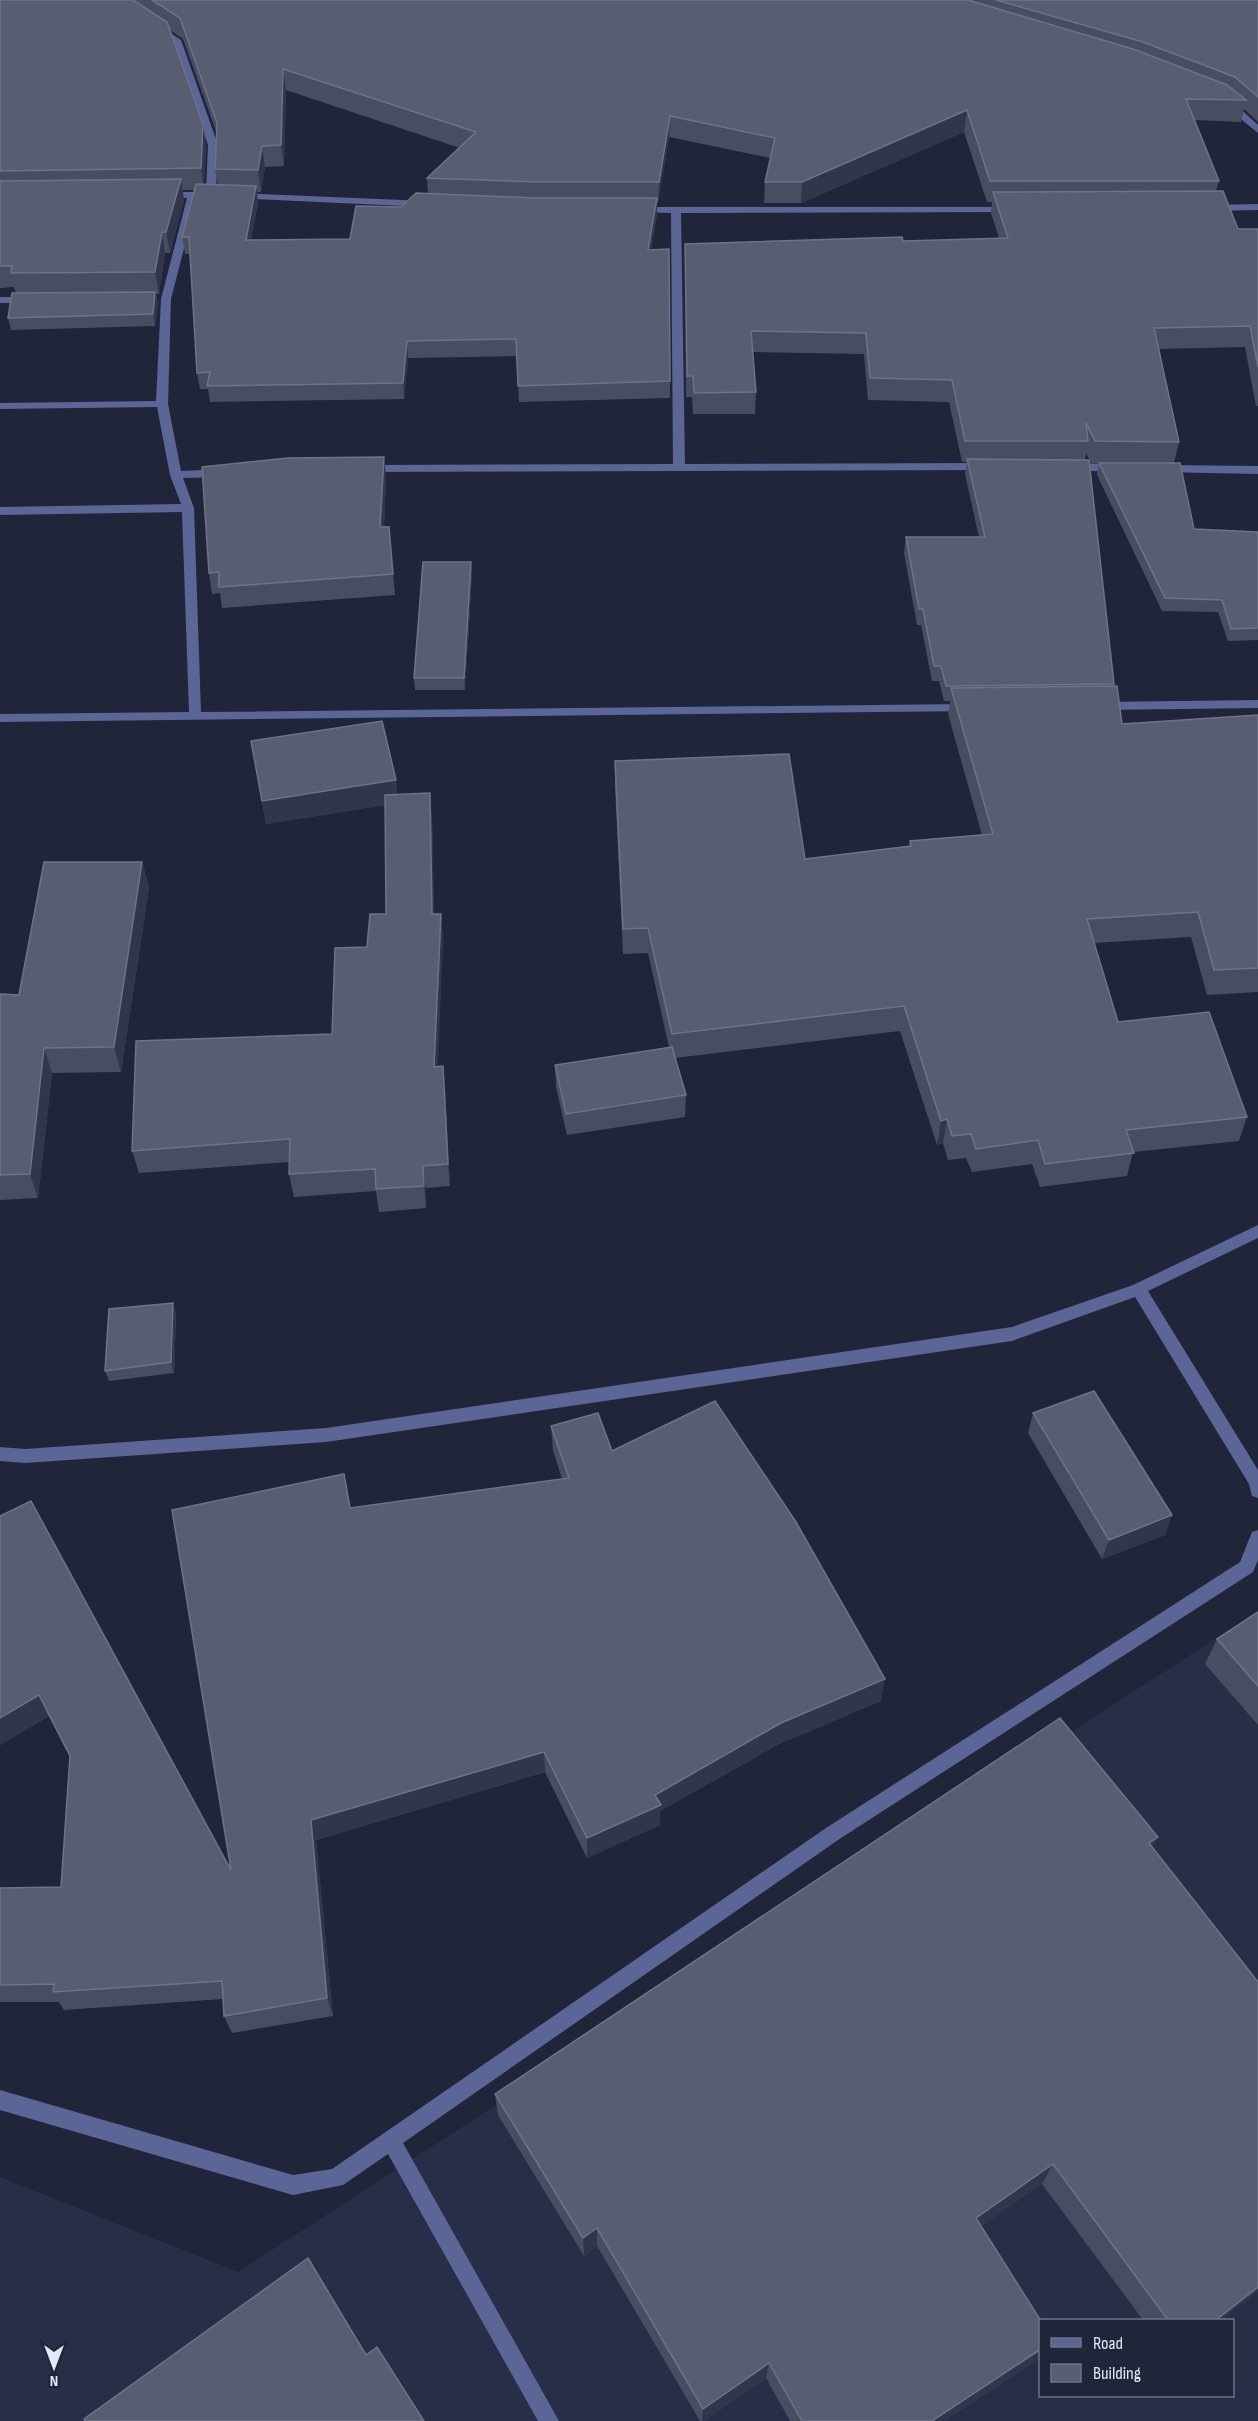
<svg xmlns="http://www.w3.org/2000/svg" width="1258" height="2421" viewBox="0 0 1258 2421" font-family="'Sofia Sans Condensed',sans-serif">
<rect width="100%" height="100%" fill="#21253a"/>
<path fill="#282d48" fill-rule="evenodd" d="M1258,1611V2421H0V2177L238,2272ZM1040,2320H1232V2396H1040Z"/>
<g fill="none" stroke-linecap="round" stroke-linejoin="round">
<g fill="#5b6596" fill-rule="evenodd">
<path d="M154,26H160L181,40L218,145L216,193L218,195L213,198H197L171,299L168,404L181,471L224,469L230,473L224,477L183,478L194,508L201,712L967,704L971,705V711L0,722V714L189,712L182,512L0,515V507L181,504L170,475L157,407L0,409V403L156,401L161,299L187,198H165L160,195L165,192H206L208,145L172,41L154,30Z"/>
<path d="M1225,102H1233L1258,125V133L1225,106Z"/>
<path d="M237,193L426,201L431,204L426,207L233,198L232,196Z"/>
<path d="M1258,204V210L1209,211L1204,208L1209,205Z"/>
<path d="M639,207H1015L1016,209L1011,212L681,213L685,464L986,463L992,467L990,470L361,472L359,469L365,465L673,464L671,213L635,212L634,210Z"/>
<path d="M0,297H30L35,300L30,303H0Z"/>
<path d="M1070,463L1118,464L1124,468L1118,472L1066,470L1064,467Z"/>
<path d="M1163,465L1258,466V474L1159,472V466Z"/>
<path d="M1258,700V708L1099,710L1093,706L1099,702Z"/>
<path d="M1258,1225V1238L1148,1291L1258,1470V1498L1252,1496L1249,1484L1135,1297L1012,1341L326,1442L25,1463L0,1461V1447L25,1449L326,1428L1012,1327L1133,1285Z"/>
<path d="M1258,1530V1560L1253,1572L838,1840L403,2143L559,2421H538L388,2154L343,2185L293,2195L0,2110V2090L293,2175L332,2169L826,1828L1240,1562L1252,1532Z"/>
</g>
</g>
<g fill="#484d62" fill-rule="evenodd">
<path d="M0,0H1258V122L1244,109L1241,122L1195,120L1219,181L1216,191L1238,229H1258V406H1256L1245,347L1159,349L1179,442L1174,463L1194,529L1258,532V640L1228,641L1218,612L1162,611L1097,475L1099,463H1091L1086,453L1085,460L1114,684L1113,686L1122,724L1258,715V992L1207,995L1191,937L1094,943L1118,1022L1247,1117L1239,1141L1133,1152L1127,1176L1040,1187L1032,1164L972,1172L966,1158L948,1160L943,1143L937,1145L900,1031L675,1058L686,1095L685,1117L567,1135L556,1087L555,1065L669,1047L648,953L623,954L615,787V761L805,859L909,847L910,841L982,835L948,714L950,701H944L939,681H932L921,625H917L904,553L906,537H979L965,474L967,462H962L949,402L868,400L864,354L753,352L756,392L755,414H693L692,397H686L685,244L903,241L999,238L991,213L992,202H987L964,132L801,203H764L765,182L770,158L669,137L658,203H657V214L651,250L670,381V398L519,402L517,356L408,358L404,399L210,402L208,389H200L197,373L190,254H185L182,237L195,190H182L184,200L170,253H165L159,294H156L158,304L155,326L11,330L8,318L16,293L14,287L0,288ZM170,30L183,39L217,134L215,169L218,185L204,184L206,145ZM286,90L460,148L427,178L428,193L401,207L350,239L251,240L258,203L257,192H261L265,167L284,166Z"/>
<path d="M386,477L384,527H389L395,595L222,608L220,593L212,594L209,573Z"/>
<path d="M472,575L465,690H415L414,678Z"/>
<path d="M251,741L396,780L397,794L432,817L434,914H441L443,938L437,1066L445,1089L450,1186L426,1188V1208L379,1212L376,1191L294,1197L289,1174L290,1162L139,1173L132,1151L332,1034L367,947L386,914L385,805L266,824Z"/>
<path d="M142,862L149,888L121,1072L52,1073L38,1198L0,1200V994L19,995Z"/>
<path d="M173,1303L176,1314L174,1373L109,1381L105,1371Z"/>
<path d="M1033,1413L1172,1515L1165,1535L1102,1559L1028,1433Z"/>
<path d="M551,1426L612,1451L881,1701L779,1744L660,1811V1825L587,1858L545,1772L316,1840L333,2016L232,2033L224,2016L223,1999L64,2010L59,2002H0V1888L61,1887L70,1757L49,1716L0,1745V1516L231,1870L350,1508L562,1479L553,1450Z"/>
<path d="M1258,1612V1725L1205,1664L1217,1639Z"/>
<path d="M1152,1848L1258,1982V2291L1221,2320H1143L1042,2184L981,2226L1041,2321V2357L944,2421H790L766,2378L704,2421H700L597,2246L584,2256L498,2115L495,2094Z"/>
</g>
<g fill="#31364b">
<path d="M283,69L286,90L284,166L281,145Z"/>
<path d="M967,110L964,132L801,203L802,182Z"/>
<path d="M670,116L669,137L658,203L659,182Z"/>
<path d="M203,124L206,145L204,190L201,168Z"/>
<path d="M262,146L265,167L261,192L258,170Z"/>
<path d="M181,179L184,200L170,253L166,232Z"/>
<path d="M256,186L258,203L248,257L246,240Z"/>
<path d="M657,198V214L648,267V250Z"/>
<path d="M162,232L165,253L159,294L155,272Z"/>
<path d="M155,292L158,304L155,326L153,314Z"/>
<path d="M407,341L408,358L404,399L403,383Z"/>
<path d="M384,457L386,477L383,548L380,527Z"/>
<path d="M471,562L472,575L465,690L464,678Z"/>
<path d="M396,780L398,803L266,824L262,801Z"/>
<path d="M430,793L432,817L435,938L432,914Z"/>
<path d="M142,862L149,888L121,1072L114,1047Z"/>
<path d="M441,914L443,938L437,1090L434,1067Z"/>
<path d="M44,1048L52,1073L38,1198L30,1174Z"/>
<path d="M443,1066L445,1089L450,1186L448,1164Z"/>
<path d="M947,1119L943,1143L937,1145L941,1121Z"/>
<path d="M423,1166L426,1188V1208L424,1186Z"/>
<path d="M173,1303L176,1314L174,1373L171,1362Z"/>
<path d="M1172,1515L1165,1535L1102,1559L1109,1540Z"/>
<path d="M885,1679L881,1701L779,1744L660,1811V1825L587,1858V1838L655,1795L781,1723Z"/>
<path d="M39,1695L49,1716L0,1745V1718Z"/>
<path d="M544,1752L545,1772L316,1840L333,2016L327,1998L311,1820Z"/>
<path d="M1158,1837L1145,1862L1149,1843Z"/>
<path d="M1053,2164L1042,2184L967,2236L976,2218Z"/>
<path d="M597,2228V2246L584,2256L583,2238Z"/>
<path d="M1258,2287V2291L1221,2320H1216Z"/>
<path d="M1041,2349V2357L944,2421H932Z"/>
<path d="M769,2363L766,2378L704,2421H702L703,2409Z"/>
</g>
<g fill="#595d72" stroke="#6e7387" stroke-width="1.5">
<path d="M0,0H133L167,22L203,124L201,168L0,171Z"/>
<path d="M152,0H968L1136,50L1227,85L1246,100L1186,99L1219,181H990L967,110L802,182H765L775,138L670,116L659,182H536L427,178L476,132L283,69L281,145L262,146L258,170L215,169L217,123L180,18Z"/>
<path d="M996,0H1258V97L1235,77L1143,42Z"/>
<path d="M181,179L166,232H162L155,272L11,273L12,266H0V181Z"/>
<path d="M196,184L256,186L246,240L350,239L356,206L401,207L416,193L536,198H657L648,250L669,249L670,381L518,386L516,339L407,341L403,383L207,386L210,372L197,373L189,237H182Z"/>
<path d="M1223,191L1238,229H1258V367L1250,326L1154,328L1179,442L1095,441L1086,423L1088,441H965L952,380L870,378L866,333L751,331L756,392L694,393L693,376H687L685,244L902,237L903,241L1008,238L993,192Z"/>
<path d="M155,292L153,314L8,318L12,293Z"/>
<path d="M384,457L380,527H389L393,574L219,587V572L209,573L202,467L288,458Z"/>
<path d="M967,459L1089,460L1114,684L946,686L941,666H934L923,609H919L906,537H985Z"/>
<path d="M1099,463H1180L1194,529L1258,532V628L1231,629L1222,600L1165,598Z"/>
<path d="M423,562H471L464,678H414Z"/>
<path d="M1117,686L1122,724L1258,715V968L1214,970L1198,912L1087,919L1118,1022L1209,1012L1247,1117L1126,1130L1134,1153L1045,1164L1038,1140L976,1149L971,1134L952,1136L947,1119L941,1121L904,1006L672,1034L648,928L623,929L615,761L789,754L805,859L911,846L910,841L993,834L951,688Z"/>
<path d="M382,721L396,780L262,801L251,741Z"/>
<path d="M430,793L432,914H441L434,1067L443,1066L448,1164L423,1166L424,1186L376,1189L375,1169L289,1174L290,1139L132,1151L136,1041L332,1034L335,948L367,947L370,914H386L385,795Z"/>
<path d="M44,862H142L114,1047L44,1048L30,1174L0,1175V994L19,995Z"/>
<path d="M672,1047L686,1095L566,1114L555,1065Z"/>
<path d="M173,1303L171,1362L105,1371L109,1309Z"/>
<path d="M1094,1391L1172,1515L1109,1540L1033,1413Z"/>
<path d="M715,1401L796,1522L885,1679L781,1723L655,1795L661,1805L587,1838L544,1752L311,1820L327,1998L224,2016L222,1981L53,1992L54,1984L0,1985V1888L61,1887L70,1756L39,1695L0,1718V1516L31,1501L231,1870L172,1510L344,1474L350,1508L569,1478L551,1426L598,1413L612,1451Z"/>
<path d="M1258,1612V1686L1217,1639Z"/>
<path d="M1060,1718L1158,1837L1149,1843L1258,1982V2287L1216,2320H1168L1053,2164L976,2218L1041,2321V2349L932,2421H802L769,2363L703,2409L597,2228L583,2238L495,2094Z"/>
<path d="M308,2258L366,2355L377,2347L424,2421H85L84,2419Z"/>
</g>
<rect x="1039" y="2319" width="195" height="78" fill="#21253a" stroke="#6f7385" stroke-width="1.5"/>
<rect x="1051" y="2338" width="30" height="9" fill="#5b6596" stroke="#6f7385" stroke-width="1.5"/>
<text x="1093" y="2349" font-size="18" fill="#e4e8f6">Road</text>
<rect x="1051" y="2364" width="30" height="18" fill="#595d72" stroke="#6f7385" stroke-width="1.5"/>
<text x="1093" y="2379" font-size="18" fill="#e4e8f6">Building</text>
<g transform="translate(54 2367) rotate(180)" stroke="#21253a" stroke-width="4.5" paint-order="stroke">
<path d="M0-4.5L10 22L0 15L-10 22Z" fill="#e4e8f6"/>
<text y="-9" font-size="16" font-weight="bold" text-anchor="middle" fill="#e4e8f6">N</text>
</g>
</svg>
